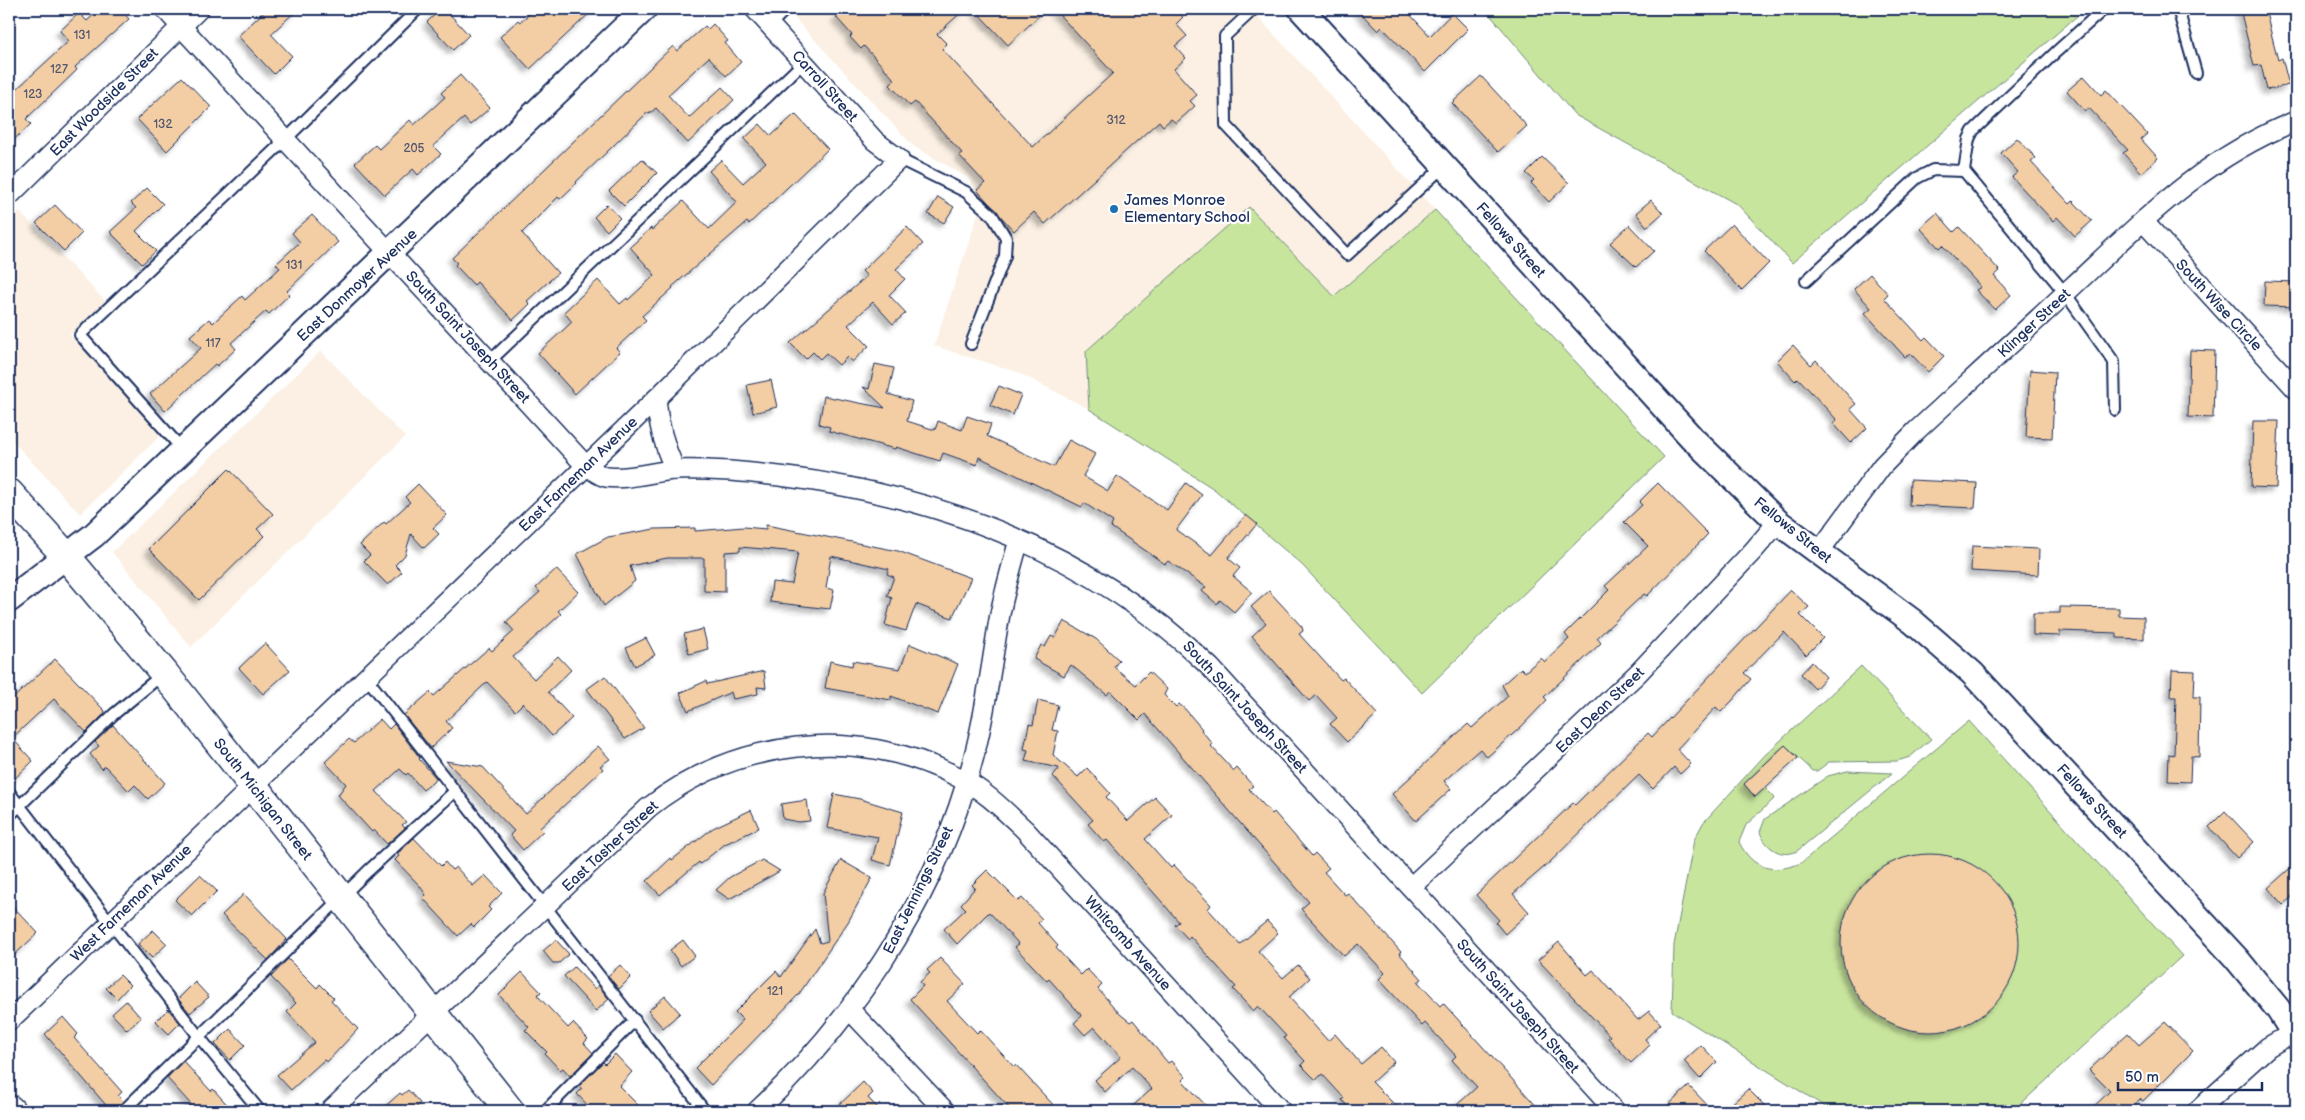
<svg xmlns="http://www.w3.org/2000/svg" width="2305" height="1120" viewBox="0 0 2305 1120" font-family="'Balsamiq Sans',sans-serif">
<defs>
<filter id="shadow"><feDropShadow dx="-4.5" dy="4.5" stdDeviation="2.5" flood-color="#0004"/></filter>
</defs>
<rect width="100%" height="100%" fill="#fff"/>
<filter id="ink" filterUnits="userSpaceOnUse"><feTurbulence type="fractalNoise" baseFrequency=".02" numOctaves="2"/><feDisplacementMap in="SourceGraphic" scale="10" xChannelSelector="R" yChannelSelector="G"/><feConvolveMatrix kernelMatrix="1 2 1 2 8 2 1 2 1" color-interpolation-filters="sRGB"/></filter>
<g filter="url(#ink)">
<g fill="#fbf0e3">
<path d="M786,9H1251L1435,210L1334,296L1249,208L1086,351L1089,409L1017,372L934,346L983,199L967,177L913,146Z"/>
<path d="M19,211L105,301L70,335L162,434L80,514L9,437V221Z"/>
<path d="M321,351L405,437L191,647L112,552Z"/>
</g>
<g fill="#c8e59d" stroke="#728a7e">
<path d="M1485,9H2085L1792,263L1738,205L1575,115Z"/>
<path d="M1249,207L1334,296L1435,210L1664,457L1422,693L1302,565L1214,489L1089,409L1086,351Z"/>
<path d="M1861,666L1931,739L1910,757L1897,761L1829,762L1817,771H1813L1785,745L1744,784L1755,797L1765,788L1775,798L1746,825L1739,842C1753,870 1773,874 1801,863L1969,721L2182,956L2013,1111H1832L1672,1011L1674,945L1694,840L1703,823L1765,755Z"/>
<path d="M1847,771L1892,773L1797,851C1781,859 1765,847 1760,832L1765,819L1828,776Z"/>
</g>
<g fill="#f3cda3" stroke="#1b2f5e" filter="url(#shadow)">
<path d="M100,9H120L129,19L75,67L77,70L26,119L31,124L9,144V96L69,41L60,31L79,13L87,21Z"/>
<path d="M267,9H298L271,34L292,56L274,74L238,36Z"/>
<path d="M441,9H445L469,35L453,50L427,22Z"/>
<path d="M535,9H594L530,69L500,37L518,20L520,22Z"/>
<path d="M846,9H965L937,34L947,44L942,49L1033,147L1113,73L1054,9H1175L1183,17L1176,24L1187,36L1175,46L1186,58L1174,69L1197,95L1190,101L1195,106L1176,123L1171,119L1163,126L1159,121L1045,224L1034,212L1014,231L977,190L985,183L959,155L962,153L915,102L910,106L890,85L895,80L864,46L861,49L850,37L852,35L836,17Z"/>
<path d="M974,9H1046L1008,45Z"/>
<path d="M1357,9H1405L1430,36L1452,13L1468,29L1425,72L1382,27L1378,31Z"/>
<path d="M2240,9H2265L2278,60L2282,58L2289,85L2267,90L2261,65L2254,66Z"/>
<path d="M713,24L728,41L725,43L741,62L726,76L709,57L668,95L689,118L722,87L734,100L688,143L656,108L649,114L647,113L576,182L577,183L560,199L558,197L522,233L558,273L527,301L530,304L513,320L477,282L474,285L455,265L457,263L452,258L673,46L677,51L705,26L708,29Z"/>
<path d="M460,75L490,108L470,125L464,118L433,146L441,154L418,175L413,169L385,195L355,163L375,145L379,149L410,120L414,125L445,97L441,93Z"/>
<path d="M1481,76L1527,126L1498,152L1452,103Z"/>
<path d="M2084,76L2101,95L2106,90L2147,134L2141,139L2158,158L2141,173L2123,153L2128,150L2089,108L2085,111L2067,91Z"/>
<path d="M182,77L211,107L167,151L137,119Z"/>
<path d="M795,114L828,149L749,224L747,222L672,287L673,288L642,316L646,320L616,348L620,352L575,394L538,353L572,322L564,312L598,280L620,304L627,298L628,300L655,275L630,247L651,228L652,230L683,201L709,229L737,202L709,171L721,160L743,183L766,162L744,139L760,124L771,136Z"/>
<path d="M2017,138L2036,158L2031,162L2070,204L2073,201L2092,221L2075,236L2057,217L2053,221L2012,177L2018,172L2001,153Z"/>
<path d="M1542,157L1569,183L1549,202L1531,183L1534,180L1526,173Z"/>
<path d="M642,159L657,173L624,206L609,191Z"/>
<path d="M147,188L163,204L136,231L156,251L142,264L110,232L136,208L131,203Z"/>
<path d="M938,197L954,207L944,223L928,214Z"/>
<path d="M1651,200L1663,213L1647,227L1636,213Z"/>
<path d="M607,204L620,218L607,231L594,217Z"/>
<path d="M55,205L82,233L64,251L36,223Z"/>
<path d="M1937,213L1954,232L1959,227L2000,271L1994,276L2011,295L1995,310L1976,290L1981,287L1942,245L1939,248L1920,228Z"/>
<path d="M312,215L338,242L287,291L290,294L269,314L266,311L231,343L236,349L217,366L215,364L165,411L150,394L201,348L190,336L209,319L213,323L242,296L245,300L280,268L276,264L300,242L292,233Z"/>
<path d="M1732,224L1769,263L1742,290L1704,251Z"/>
<path d="M1629,225L1654,251L1636,267L1610,243Z"/>
<path d="M907,227L923,244L896,269L905,279L889,295L906,313L893,324L873,302L848,325L869,346L852,362L847,357L839,365L826,353L820,359L813,352L806,359L790,343L867,276L862,271Z"/>
<path d="M1870,274L1888,294L1884,298L1923,340L1926,337L1944,356L1928,372L1910,353L1905,357L1865,313L1871,308L1854,289Z"/>
<path d="M2265,281L2296,282V307L2264,306Z"/>
<path d="M1793,345L1811,365L1816,360L1856,404L1850,409L1867,428L1851,443L1833,423L1837,420L1798,378L1795,381L1777,361Z"/>
<path d="M2190,350L2215,351L2213,418L2188,417Z"/>
<path d="M875,364L894,368L888,394L912,401L907,421L935,430L938,421L962,430L967,416L991,424L987,436L1054,467L1069,440L1095,454L1083,476L1108,491L1117,476L1167,510L1186,483L1202,495L1176,530L1212,555L1246,515L1257,524L1228,558L1240,568L1233,576L1252,592L1234,612L1220,600L1217,604L1202,591L1206,587L1168,561L1165,564L1111,527L1113,522L1084,503L1082,507L979,457L977,465L943,453L940,461L896,447L895,449L829,431L830,427L819,424L824,396L885,408L863,387L869,389Z"/>
<path d="M2030,370L2055,372L2052,438L2026,437Z"/>
<path d="M771,380L777,407L753,413L747,385Z"/>
<path d="M999,386L1021,395L1013,415L990,405Z"/>
<path d="M2253,421H2279L2276,488L2251,487Z"/>
<path d="M229,469L273,514L257,529L264,536L199,600L149,549Z"/>
<path d="M1910,480L1977,483L1975,508L1909,505Z"/>
<path d="M1658,483L1708,534L1647,596L1644,594L1597,638L1601,643L1544,697L1547,700L1521,727L1487,757L1480,749L1444,781L1451,789L1416,821L1392,794L1468,724L1472,728L1508,696L1502,685L1521,668L1525,672L1541,658L1545,662L1569,639L1565,634L1609,590L1605,586L1648,546L1624,522L1642,505L1639,502Z"/>
<path d="M418,484L447,515L433,528L439,534L424,548L411,534L405,555L395,565L402,572L388,585L364,561L370,555L360,545L384,522L386,524L410,502L405,497Z"/>
<path d="M766,525L898,551L971,578L952,618L916,604L906,631L885,625L892,598L887,596L894,577L887,574L889,569L831,556L826,588L834,590L830,609L770,602L772,582L792,584L798,552L740,547V551L725,552V592L704,591V558H667L630,566L635,581L604,606L577,554L608,537L655,529L695,528V531L744,527L766,529Z"/>
<path d="M1972,546L2039,549L2038,575L1971,571Z"/>
<path d="M556,569L578,592L558,611L561,614L513,657L534,679L558,656L571,670L548,692L572,718L552,736L523,703L515,711L487,682L446,721L452,728L431,748L404,715L430,692L434,696L489,648L492,651L514,631L506,622L540,592L536,588Z"/>
<path d="M1791,590L1809,607L1800,615L1823,638L1806,655L1784,632L1744,673L1751,679L1732,701L1721,712L1716,707L1677,749L1691,764L1680,774L1674,767L1653,789L1639,775L1550,862L1513,894L1529,912L1505,934L1496,923L1499,920L1476,895L1573,803L1575,805L1648,733L1652,737Z"/>
<path d="M1269,591L1302,627L1303,631L1299,634L1341,680L1344,678L1377,714L1347,742L1330,724L1337,718L1316,695L1309,701L1252,636L1266,623L1251,607Z"/>
<path d="M2060,607L2119,608V616L2144,617V639L2117,638V633L2060,631V636L2033,635V613H2060Z"/>
<path d="M1064,621L1096,639L1119,660L1114,667L1136,685L1149,672L1167,689L1164,695L1176,707L1179,704L1185,709L1202,729L1201,730L1213,744L1211,746L1234,771L1237,768L1253,786L1249,789L1272,814L1274,812L1312,856L1315,853L1329,868L1324,872L1345,895L1348,893L1401,952L1399,953L1422,979L1418,982L1440,1006L1443,1003L1541,1111H1450L1477,1087L1452,1060L1456,1056L1425,1023L1422,1026L1379,979L1385,973L1358,944L1344,956L1301,909L1309,902L1145,714L1139,720L1110,691L1107,695L1071,665L1064,676L1034,659L1041,645L1045,647L1051,636L1055,638Z"/>
<path d="M703,629L708,649L689,654L684,634Z"/>
<path d="M646,638L655,655L635,666L626,648Z"/>
<path d="M265,643L290,670L263,694L239,668Z"/>
<path d="M910,644L958,664L938,714L891,696V700L825,688L830,661L852,666L853,661L900,669Z"/>
<path d="M55,659L105,711L104,714L86,732L54,699L12,738L33,761L9,784V702Z"/>
<path d="M1812,662L1826,677L1815,689L1801,674Z"/>
<path d="M2172,670L2195,671L2194,697H2200L2199,757L2191,756L2190,782L2168,781L2169,754L2174,755L2176,697H2171Z"/>
<path d="M764,671L766,688L757,687L758,694L733,699L731,692L688,711L680,693L706,681L707,684Z"/>
<path d="M605,676L644,728L625,739L587,689Z"/>
<path d="M1038,700L1058,705L1052,730L1058,731L1053,755L1078,777L1087,768L1110,793L1106,797L1128,821L1155,797L1172,815L1145,839L1171,868L1174,865L1211,905L1208,909L1240,944L1267,921L1278,933L1258,951L1283,978L1298,965L1310,978L1289,997L1328,1041L1335,1034L1361,1064L1381,1047L1394,1062L1372,1082L1401,1111H1352L1342,1100L1344,1098L1322,1074L1316,1080L1301,1065L1305,1061L1284,1038L1286,1036L1258,1006L1253,1011L1233,989L1236,987L1190,936L1188,939L1175,925L1179,922L1162,902L1107,840L1104,842L1088,824L1093,820L1053,776L1059,768L1025,761L1028,750L1024,749L1029,724L1033,725Z"/>
<path d="M380,719L389,729L394,724L420,758L419,759L437,779L423,790L408,773L406,775L400,769L376,791L406,822L402,825L405,828L387,844L374,830L372,832L338,795L346,784L325,762L349,739L354,743Z"/>
<path d="M113,725L165,783L148,799L135,785L129,791L105,766L102,769L90,754L99,746L95,742Z"/>
<path d="M1785,745L1798,758L1755,797L1744,784Z"/>
<path d="M598,746L610,759L600,766L603,769L540,828L543,831L523,850L510,835L514,831L446,761L483,767L526,814Z"/>
<path d="M834,794L860,799L903,812L890,865L872,860L878,837L827,828Z"/>
<path d="M807,800L810,821L799,822L783,819L781,804Z"/>
<path d="M751,810L759,828L725,844L700,864L699,862L660,895L647,881L671,858L672,860L713,828Z"/>
<path d="M2225,811L2254,842L2237,858L2209,827Z"/>
<path d="M414,838L441,866L445,862L452,870L456,867L473,886L485,875L502,893L488,907L491,910L474,927L471,924L458,936L423,898L426,895L420,886L395,860L399,856L397,854Z"/>
<circle cx="1930" cy="943" r="89"/>
<path d="M762,860L780,871L729,899L716,890L730,877Z"/>
<path d="M841,860L872,878L848,922L799,994L711,1085L695,1068L743,1020L735,1012L776,971L781,977L815,929L820,943L828,941L823,893Z"/>
<path d="M2296,863V893L2283,905L2268,888Z"/>
<path d="M987,870L1018,901L1022,898L1042,919L1038,923L1058,946L1056,948L1081,975L1087,969L1102,985L1098,989L1120,1014L1130,1022L1133,1020L1168,1063L1171,1061L1186,1077L1182,1080L1211,1111H1127L1152,1089L1132,1067L1105,1092L1095,1080L1121,1057L1094,1027L1085,1035L1074,1023L1082,1016L1049,979L1047,981L1015,947L1019,944L989,912L957,944L944,929L966,909L961,904L975,888L972,885Z"/>
<path d="M200,875L217,891L192,916L175,900Z"/>
<path d="M244,894L287,939L268,960L222,915Z"/>
<path d="M9,902L38,933L9,960Z"/>
<path d="M153,930L167,944L152,958L138,944Z"/>
<path d="M556,940L569,954L559,963H553L543,951Z"/>
<path d="M683,940L695,956L681,966L670,950Z"/>
<path d="M1559,942L1587,975L1593,970L1638,1020L1649,1011L1661,1024L1645,1039L1650,1045L1631,1063L1608,1038L1610,1036L1538,960Z"/>
<path d="M940,958L965,984L947,1001L977,1033L980,1030L1014,1067L1016,1065L1059,1111H1012L910,999L923,986L920,982L930,973L927,970Z"/>
<path d="M288,959L317,988L320,984L334,998L331,1000L358,1029L327,1062L324,1060L291,1090L277,1075L315,1042L287,1012L296,1003L271,977Z"/>
<path d="M620,965L631,977L619,989L608,976Z"/>
<path d="M574,967L595,989L598,985L609,999L596,1011L564,976Z"/>
<path d="M522,972L541,992L537,995L568,1028L573,1023L588,1039L584,1043L593,1053L570,1076L563,1068L560,1070L545,1054L547,1052L525,1030L529,1027L499,995Z"/>
<path d="M120,975L130,985L117,999L106,988Z"/>
<path d="M195,982L209,997L190,1013L178,999Z"/>
<path d="M665,996L680,1013L663,1028L648,1011Z"/>
<path d="M126,1001L141,1018L127,1030L112,1014Z"/>
<path d="M168,1009L180,1023L169,1034L156,1021Z"/>
<path d="M63,1017L78,1034L74,1038L122,1092L118,1096L123,1101L116,1111H111L45,1034Z"/>
<path d="M2165,1022L2193,1051L2143,1101L2141,1099L2128,1111H2089L2110,1091L2089,1070L2128,1033L2139,1045Z"/>
<path d="M230,1029L245,1045L230,1060L215,1044Z"/>
<path d="M1701,1045L1717,1062L1700,1079L1684,1061Z"/>
<path d="M615,1054L632,1072L619,1086L644,1111H593L577,1094L582,1089L579,1086L603,1062L605,1064Z"/>
<path d="M183,1061L211,1091L213,1089L233,1111H197L167,1078Z"/>
<path d="M863,1082L873,1093L868,1098L881,1111H833Z"/>
<path d="M1689,1086L1713,1111H1662Z"/>
<path d="M1748,1089L1770,1111H1724Z"/>
<path d="M408,1090L420,1103L415,1109L417,1111H380L400,1093L402,1095Z"/>
</g>
<g fill="none" stroke-linecap="round" stroke-linejoin="round">
<defs>
<g id="service">
<path d="M1254,9L1225,36L1226,125L1347,255L1444,166"/>
<path d="M2104,9L2056,52L1973,131L1969,139L1964,171L2065,293L2114,362L2115,410"/>
<path d="M2178,9L2196,73"/>
<path d="M770,25L786,9"/>
<path d="M899,159L966,192L992,215L1006,238L1005,256L971,344"/>
<path d="M1806,281L1917,178L1933,170L1964,171"/>
<path d="M490,361L804,62"/>
<path d="M182,449L80,335L285,140L418,9"/>
<path d="M366,677L705,1111"/>
<path d="M9,792L200,1038L260,1111"/>
<path d="M9,816L114,714L163,674"/>
<path d="M123,1111L368,871L455,791"/>
<path d="M545,1111L635,1020"/>
</g>
<g id="minor">
<path d="M165,9L586,466C592,469 599,476 606,477C628,480 652,472 673,470C692,469 712,470 730,471C909,485 1079,541 1210,667L1615,1111"/>
<path d="M9,196L199,9"/>
<path d="M2143,221L2296,389"/>
<path d="M656,399C658,425 664,446 675,470"/>
<path d="M1819,552L1882,466L1916,431C1968,383 2021,335 2072,287C2144,220 2203,158 2296,121"/>
<path d="M1411,887L1638,673L1754,550L1778,522"/>
<path d="M850,1010L945,1111"/>
<path d="M9,1021L656,399L899,159L875,141L755,9"/>
<path d="M330,1111L648,808C735,739 856,725 956,776C982,788 1005,811 1025,830L1281,1111"/>
<path d="M757,1111C852,1022 928,909 966,784C984,728 990,671 1000,614C1005,589 1012,565 1019,540"/>
<path d="M2197,1111L2268,1047L2296,1031"/>
</g>
<g id="tertiary">
<path d="M1301,9L1692,438L1778,522L1912,621L1972,673L2236,958L2278,1009L2296,1037"/>
<path d="M9,600L94,535L644,9"/>
</g>
<path id="secondary" d="M9,1109L11,1111"/>
<path id="primary" d="M9,493L66,556L164,673L510,1111"/>
</defs>
<use href="#service" stroke="#1b2f5e" stroke-width="14"/>
<use href="#minor" stroke="#1b2f5e" stroke-width="22"/>
<use href="#tertiary" stroke="#1b2f5e" stroke-width="28"/>
<use href="#secondary" stroke="#1b2f5e" stroke-width="31"/>
<use href="#primary" stroke="#1b2f5e" stroke-width="31"/>
<use href="#service" stroke="#fff" stroke-width="10"/>
<use href="#minor" stroke="#fff" stroke-width="19"/>
<use href="#tertiary" stroke="#fff" stroke-width="24"/>
<use href="#secondary" stroke="#fff" stroke-width="28"/>
<use href="#primary" stroke="#fff" stroke-width="28"/>
</g>
</g>
<circle fill="#1f6fb2" stroke="#fff" stroke-width="2" cx="1114" cy="209" r="5"/>
<g text-anchor="middle" stroke-width="4.5" stroke-linejoin="round" paint-order="stroke">
<g font-size="12" fill="#51566f">
<text x="82" y="39">131</text>
<text x="59" y="73">127</text>
<text x="33" y="98">123</text>
<text x="1116" y="124">312</text>
<text x="163" y="128">132</text>
<text x="414" y="152">205</text>
<text x="294" y="269">131</text>
<text x="213" y="347">117</text>
<text x="775" y="995">121</text>
</g>
<g font-size="15" fill="#1b2f5e" stroke="#fff">
<text transform="translate(825 86) rotate(48)" y="5">Carroll Street</text>
<text transform="translate(104 102) rotate(-45)" y="5">East Woodside Street</text>
<text transform="translate(1511 240) rotate(48)" y="5">Fellows Street</text>
<text transform="translate(357 285) rotate(-43)" y="5">East Donmoyer Avenue</text>
<text transform="translate(2219 305) rotate(47)" y="5">South Wise Circle</text>
<text transform="translate(2034 323) rotate(-43)" y="5">Klinger Street</text>
<text transform="translate(468 337) rotate(47)" y="5">South Saint Joseph Street</text>
<text transform="translate(578 474) rotate(-44)" y="5">East Farneman Avenue</text>
<text transform="translate(1793 530) rotate(39)" y="5">Fellows Street</text>
<text transform="translate(1245 707) rotate(47)" y="5">South Saint Joseph Street</text>
<text transform="translate(1600 710) rotate(-44)" y="5">East Dean Street</text>
<text transform="translate(263 799) rotate(52)" y="5">South Michigan Street</text>
<text transform="translate(2092 801) rotate(47)" y="5">Fellows Street</text>
<text transform="translate(610 846) rotate(-43)" y="5">East Tasher Street</text>
<text transform="translate(918 890) rotate(-64)" y="5">East Jennings Street</text>
<text transform="translate(131 903) rotate(-44)" y="5">West Farneman Avenue</text>
<text transform="translate(1128 943) rotate(48)" y="5">Whitcomb Avenue</text>
<text transform="translate(1518 1006) rotate(48)" y="5">South Saint Joseph Street</text>
</g>
<g font-size="15" fill="#1b2f5e" stroke="#fff" text-anchor="start">
<text x="1124" y="205">James Monroe<tspan x="1124" dy="17">Elementary School</tspan></text>
</g>
</g>
<rect width="2305" height="1120" fill="none" stroke="#fff" stroke-width="30"/>
<rect x="15" y="15" width="2275" height="1090" fill="none" stroke="#1b2f5e" stroke-width="2" filter="url(#ink)"/>
<path d="M2118 1082v8h144v-8" fill="none" stroke="#1b2f5e" stroke-width="2.5"/>
<text x="2125" y="1082" font-size="15" fill="#1b2f5e" stroke="#ffffff" stroke-width="4" paint-order="stroke">50 m</text>
</svg>
